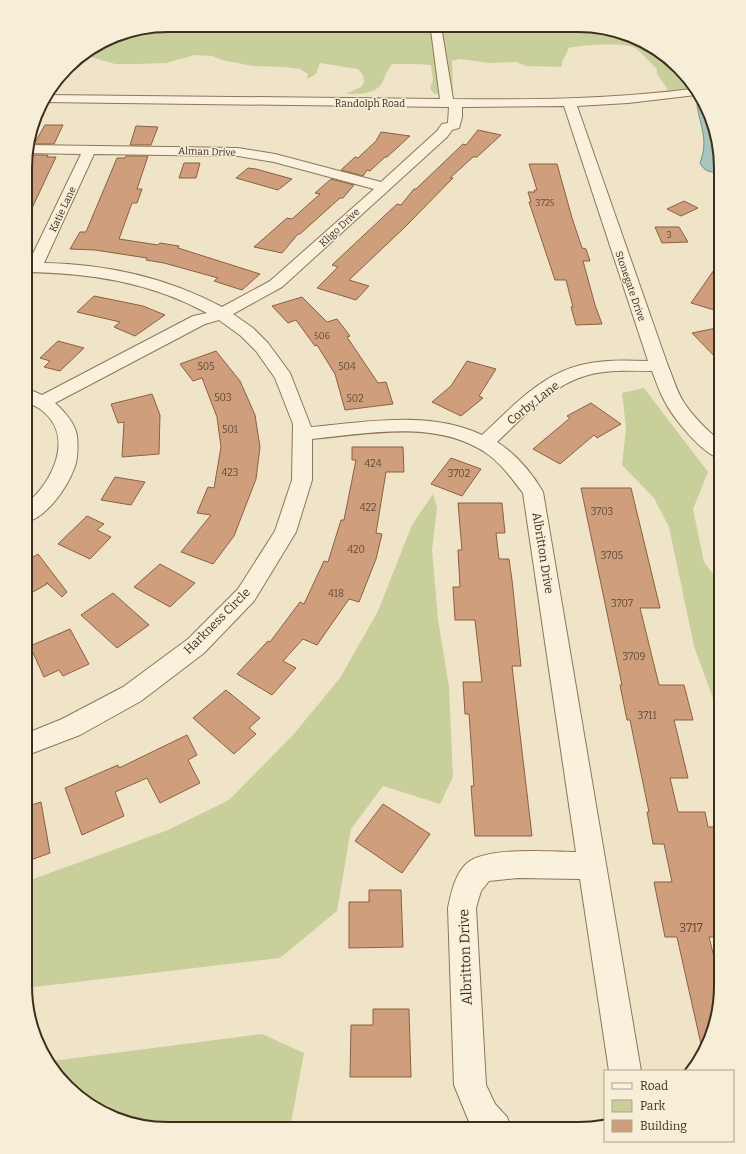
<svg xmlns="http://www.w3.org/2000/svg" width="746" height="1154" viewBox="0 0 746 1154" font-family="Bitter,serif">
<rect width="100%" height="100%" fill="#f0e4c8"/>
<g fill="#c9cf9b">
<path d="M168,25L589,26L607,31L656,51L672,64L690,88L668,90L657,74V69C649,62 644,54 635,48C625,42 581,45 569,48L562,62V67L526,66L516,62L490,63L460,59L452,61L453,90L434,94L430,88L433,80L431,65L416,64H392C387,70 386,74 383,81C377,95 358,94 345,94L361,87L364,82L363,75L358,69L320,63L316,74L307,79L308,74L300,69L285,67L253,66L222,60L212,56L195,55L166,63L138,64H115L91,57L75,60L114,36Z"/>
<path d="M644,388L708,472L693,509L704,562L721,585V721L694,646L669,527L654,498L622,465L626,428L622,393Z"/>
<path d="M433,494L437,508L432,550L438,619L449,687L453,777L440,804L383,786L351,829L337,911L280,958L26,988L25,882L168,830L229,800L293,735L340,678L378,611L412,525Z"/>
<path d="M262,1034L304,1053L290,1128H150L81,1100L52,1061Z"/>
</g>
<path fill="#a9c4bc" stroke="#6f938a" d="M702,103L710,113L721,172C711,172 705,173 700,163C709,139 700,127 697,104Z"/>
<g fill="#cf9f7d" stroke="#8d5f41">
<path d="M45,125H63L54,144H34Z"/>
<path d="M136,126L158,127L151,145H130Z"/>
<path d="M478,130L501,135L477,157H473L450,178H453L405,227L349,280L369,286L356,300L317,288L338,267L332,265L397,204L401,205L414,189H416L463,144L466,145Z"/>
<path d="M381,132L410,136L387,157H385L370,171L367,170L363,176L341,170L355,157L358,158L376,141Z"/>
<path d="M28,155H48L47,157H56L26,221V159Z"/>
<path d="M126,156H148L137,189H142L137,203H132L119,239L158,245L160,243L179,246L178,248L260,274L242,290L214,281L218,278L164,263L146,260L147,258L95,250L70,249L80,232H86L117,158H125Z"/>
<path d="M184,163H200L196,178H179Z"/>
<path d="M529,164H557L572,218L582,248L586,249L590,261H583L595,305L602,324L576,325L571,307H573L566,280H555L529,202H531L528,192H535L534,190H537Z"/>
<path d="M248,168L256,169L292,179L278,190L236,178Z"/>
<path d="M331,179L354,185L343,198H340L300,234H298L282,253L254,247L287,218L292,219L320,194L315,193Z"/>
<path d="M684,201L698,208L681,216L667,209Z"/>
<path d="M655,227H679L688,242L662,243Z"/>
<path d="M714,270L721,280V312L691,303Z"/>
<path d="M94,296L143,306L165,315L135,336L114,327L120,322L77,312Z"/>
<path d="M302,297L327,322L337,319L350,336L347,337L378,383L386,382L393,404L345,410L335,374L317,345L315,346L296,320L288,323L272,306Z"/>
<path d="M721,327V363L692,333Z"/>
<path d="M58,341L84,348L60,371L44,367L50,361L40,358Z"/>
<path d="M216,351L240,381L255,415L260,447L256,479L234,536L213,564L181,552L211,515L197,513L208,487L214,488L221,447L217,417L202,378L193,381L180,364Z"/>
<path d="M467,361L496,369L479,396L483,398L461,416L432,402L451,386Z"/>
<path d="M152,394L160,415L159,454L122,457L124,422L118,423L111,404Z"/>
<path d="M591,403L621,424L597,438L594,435L560,464L533,449L570,418L567,416Z"/>
<path d="M352,447H403L404,472H386L376,533L382,534L376,559L359,602L349,599L317,645L303,639L283,661L296,668L272,695L237,674L268,641L270,642L300,602L304,604L324,561L328,562L341,520H344L356,460H352Z"/>
<path d="M451,458L481,469L462,496L431,484Z"/>
<path d="M115,477L145,482L131,505L101,500Z"/>
<path d="M581,488H631L660,608H640L659,685H684L693,720H674L688,778H670L678,812H705L708,827H717L721,841V937H709L718,973H721V995L710,1040L703,1053L677,937H665L654,882H672L664,844H653L647,812H649L630,720H627L620,685H622Z"/>
<path d="M458,503H502L505,533H496L499,559H509L512,580L521,666H512L532,836H475L471,786H474L469,714H465L463,682H482L475,620H455L453,587H460L458,550H462Z"/>
<path d="M87,516L104,524L97,530L111,537L90,559L58,544Z"/>
<path d="M26,543L33,557L38,554L67,592L62,597L46,582L47,584L26,596Z"/>
<path d="M160,564L195,583L170,607L134,587Z"/>
<path d="M113,593L149,625L117,648L81,615Z"/>
<path d="M70,629L89,664L63,676L59,670L44,677L30,646Z"/>
<path d="M226,690L260,718L249,728L256,734L234,754L193,718Z"/>
<path d="M187,735L197,755L188,760L200,783L160,803L147,778L115,792L124,816L82,835L65,788L118,765L119,768Z"/>
<path d="M41,802L50,853L25,862V807Z"/>
<path d="M383,804L430,834L402,873L355,841Z"/>
<path d="M369,890H401L403,947L349,948V902H369Z"/>
<path d="M373,1009H409L411,1077H350L351,1025H373Z"/>
</g>
<g fill="none" stroke-linecap="round" stroke-linejoin="round">
<defs>
<path id="minor" d="M168,25L441,26L453,99C533,100 612,99 691,89L696,95L628,103L577,106L668,366C673,377 676,390 683,401C693,417 707,430 721,442V459C702,454 673,418 664,400C659,391 656,381 652,371C630,371 606,369 585,376C550,386 523,418 497,442C516,454 532,473 543,492L641,1071H609L580,879L518,878L489,881L481,891L476,908L486,1085L495,1104L507,1117L511,1129H472L454,1085L448,908C451,893 455,874 467,863C488,846 550,852 576,852L523,493C512,479 501,463 486,453C436,419 367,434 312,439V480L296,532L254,601L204,653L141,701L80,735L25,756V734L62,719L123,687L188,639L238,589L275,531L292,480L293,424L275,378L256,351L241,336L219,320L205,324L55,403C65,412 75,423 77,436C78,447 78,459 74,469C67,488 46,518 26,522V504C53,482 76,435 40,409C36,406 30,404 26,401V388L42,395L193,316L207,313C150,282 90,273 26,272V262H29L81,154L26,153L28,145L238,148L275,154L381,182L437,131L442,124L448,123L449,107L42,102L47,95L440,99L431,30L154,31L149,29ZM564,106L648,361C619,360 588,359 561,372C530,386 506,413 482,435C429,410 367,422 311,427L290,373L268,343L253,328L233,314L282,287L447,137L452,130L459,128L462,117V107ZM94,154L238,156L274,162L374,189L270,281L222,307C168,278 106,264 44,263Z"/>
</defs>
<use href="#minor" stroke="#8d765c" stroke-width="2"/>
<use href="#minor" fill="#faf1dc" fill-rule="evenodd"/>
</g>
<g text-anchor="middle" stroke-width="3" stroke-linejoin="round" paint-order="stroke">
<g font-size="9" fill="#624a37">
<text x="545" y="206">3725</text>
<text x="669" y="238">3</text>
<text x="322" y="339">506</text>
</g>
<g font-size="10" fill="#3d2e20" stroke="#f7eed8">
<text x="370" y="107">Randolph Road</text>
<text transform="translate(207 151) rotate(2)" y="4">Alman Drive</text>
<text transform="translate(62 209) rotate(-65)" y="4">Katie Lane</text>
<text transform="translate(339 227) rotate(-43)" y="4">Kligo Drive</text>
<text transform="translate(631 286) rotate(71)" y="4">Stonegate Drive</text>
</g>
<g font-size="10" fill="#624a37">
<text x="206" y="370">505</text>
<text x="347" y="370">504</text>
<text x="223" y="401">503</text>
<text x="355" y="402">502</text>
<text x="230" y="433">501</text>
<text x="373" y="467">424</text>
<text x="230" y="476">423</text>
<text x="459" y="477">3702</text>
<text x="368" y="511">422</text>
<text x="602" y="515">3703</text>
<text x="356" y="553">420</text>
<text x="612" y="559">3705</text>
<text x="336" y="597">418</text>
<text x="622" y="607">3707</text>
<text x="634" y="660">3709</text>
<text x="647" y="719">3711</text>
</g>
<g font-size="12" fill="#3d2e20" stroke="#f7eed8">
<text transform="translate(533 403) rotate(-38)" y="4">Corby Lane</text>
<text transform="translate(543 553) rotate(81)" y="4">Albritton Drive</text>
<text transform="translate(217 621) rotate(-45)" y="4">Harkness Circle</text>
</g>
<g font-size="12" fill="#624a37">
<text x="691" y="932">3717</text>
</g>
<g font-size="14" fill="#3d2e20" stroke="#f7eed8">
<text transform="translate(465 957) rotate(-92)" y="5">Albritton Drive</text>
</g>
</g>
<path d="M0 0H746V1154H0ZM168 32H578A136 136 0 0 1 714 168V986A136 136 0 0 1 578 1122H168A136 136 0 0 1 32 986V168A136 136 0 0 1 168 32Z" fill="#f7eed8" fill-rule="evenodd"/>
<path fill="none" stroke="#3d2e20" stroke-width="2" d="M168 32H578A136 136 0 0 1 714 168V986A136 136 0 0 1 578 1122H168A136 136 0 0 1 32 986V168A136 136 0 0 1 168 32Z"/>
<rect x="604" y="1070" width="130" height="72" fill="#f7eed8" stroke="#ada18e"/>
<rect x="612" y="1083" width="20" height="6" fill="#faf1dc" stroke="#ada18e"/>
<text x="640" y="1090" font-size="12" fill="#3d2e20">Road</text>
<rect x="612" y="1100" width="20" height="12" fill="#c9cf9b" stroke="#ada18e"/>
<text x="640" y="1110" font-size="12" fill="#3d2e20">Park</text>
<rect x="612" y="1120" width="20" height="12" fill="#cf9f7d" stroke="#ada18e"/>
<text x="640" y="1130" font-size="12" fill="#3d2e20">Building</text>
</svg>
